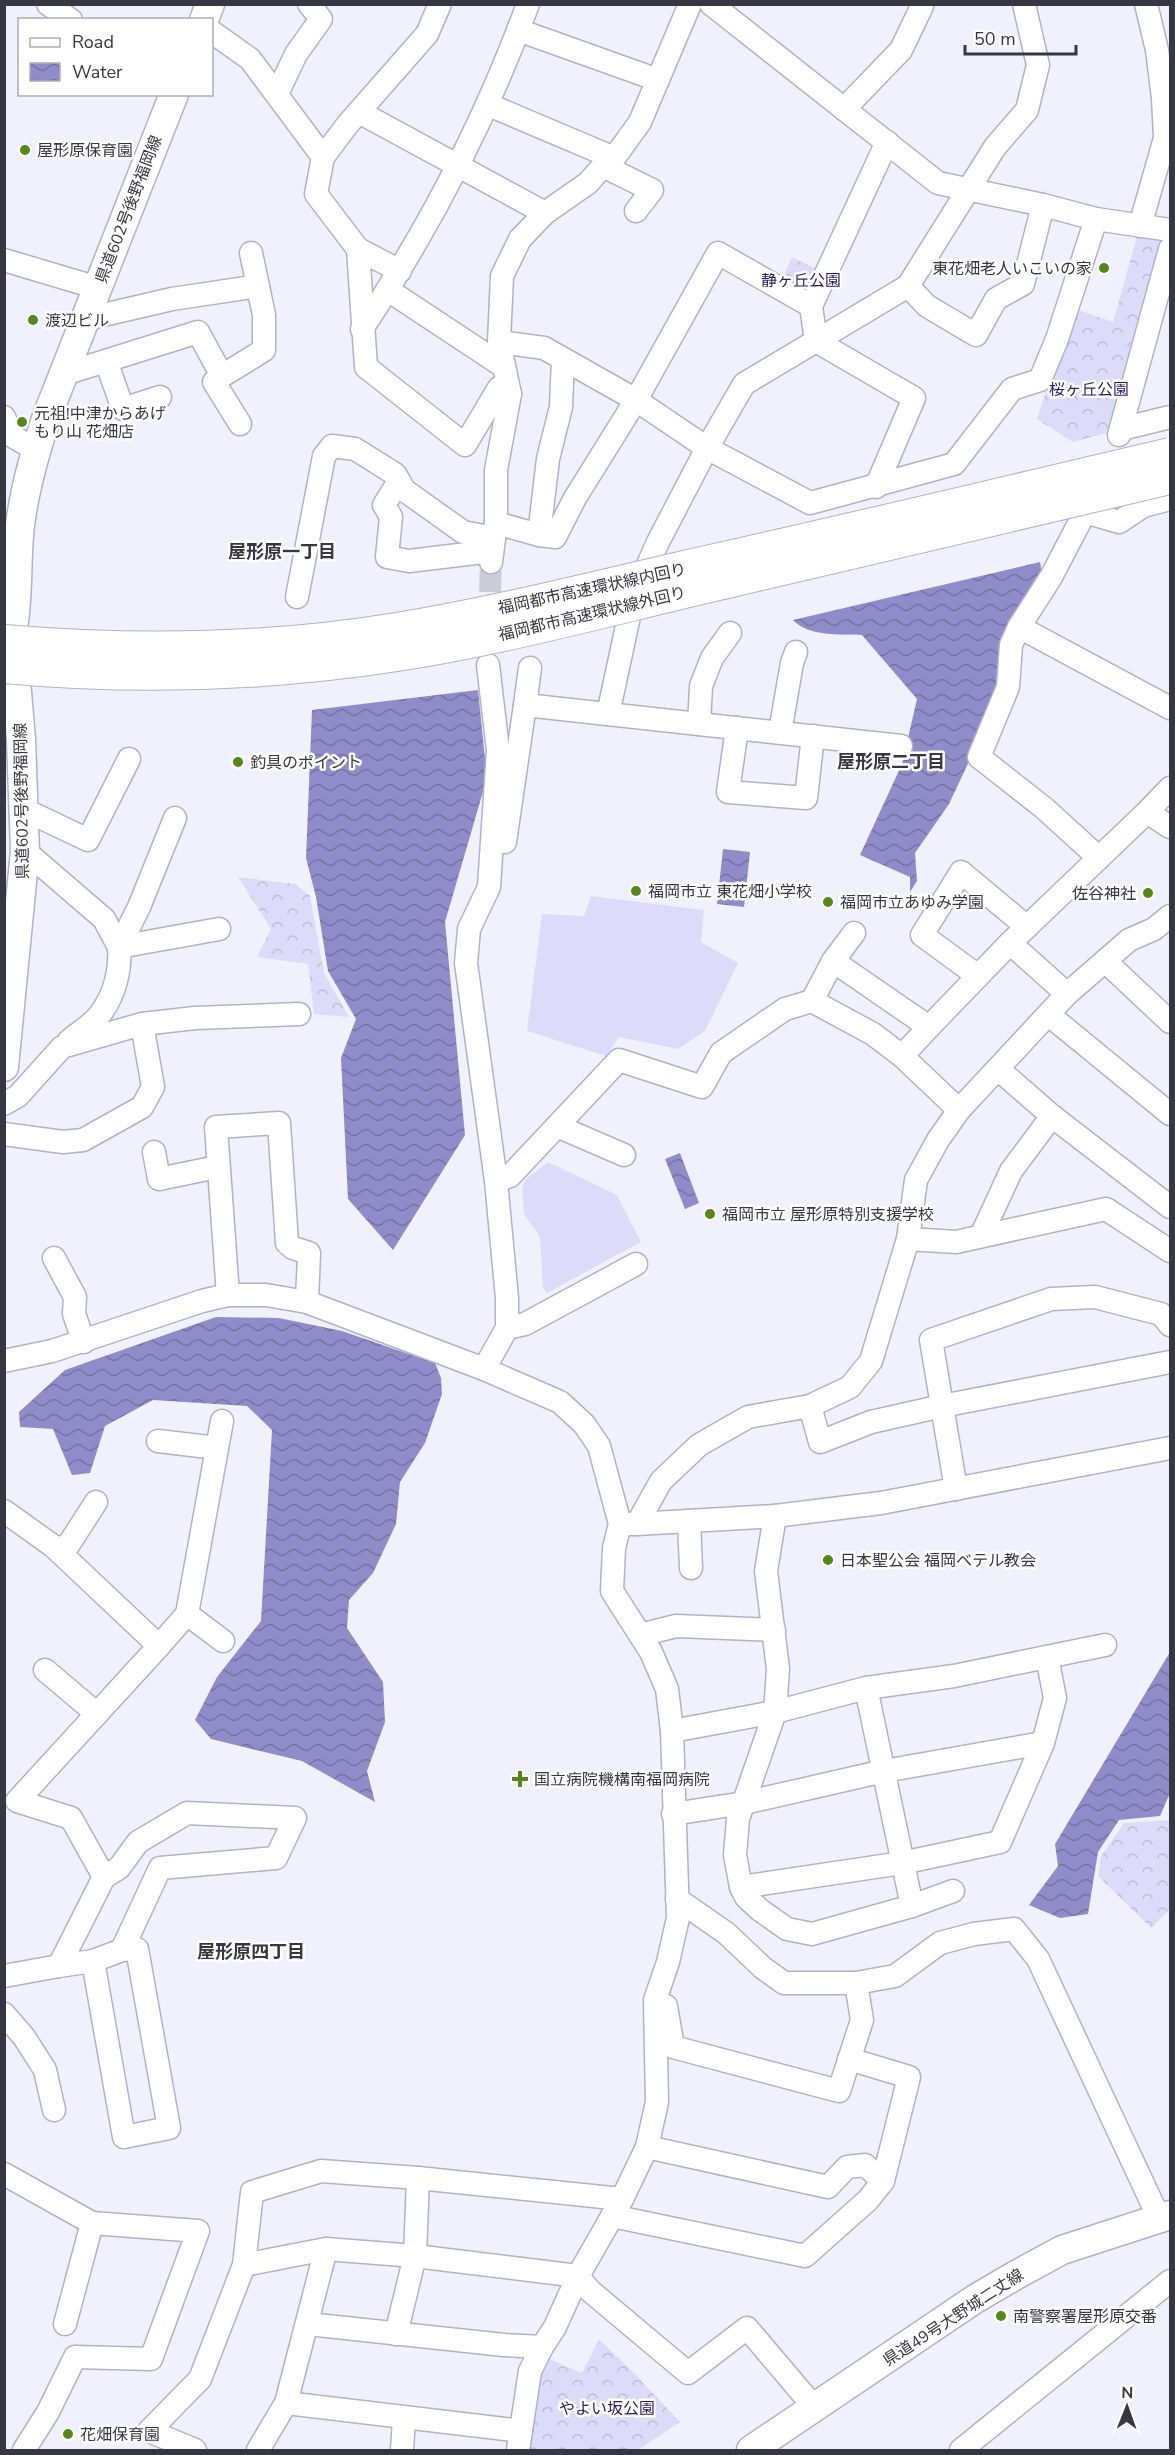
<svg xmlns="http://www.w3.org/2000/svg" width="1175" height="2455" viewBox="0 0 1175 2455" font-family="'Nunito Sans','Noto Sans JP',sans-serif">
<defs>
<pattern id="forest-crowns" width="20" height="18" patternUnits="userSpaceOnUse" patternTransform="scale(1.5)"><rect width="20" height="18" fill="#dcdcfa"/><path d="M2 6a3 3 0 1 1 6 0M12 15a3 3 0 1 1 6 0" fill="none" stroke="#bdbdd8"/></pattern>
<pattern id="water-waves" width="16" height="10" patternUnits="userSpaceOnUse" patternTransform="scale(1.5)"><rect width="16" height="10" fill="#8f8cc9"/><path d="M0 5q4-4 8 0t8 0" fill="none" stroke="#7673a5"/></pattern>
</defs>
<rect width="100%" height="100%" fill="#f1f1fe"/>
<g fill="url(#forest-crowns)">
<path d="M1140,226L1170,230L1121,429L1073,442L1037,419L1073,308L1113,322Z"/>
<path d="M792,257L824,273L810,304L779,286Z"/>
<path d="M238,877L295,884L310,896L324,973L349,1017L314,1014L308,964L257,957L271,929Z"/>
<path d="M1170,1820V1909L1151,1928L1098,1876L1101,1856L1124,1823Z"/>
<path d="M599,2339L635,2374L680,2422L638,2450H526L540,2376L549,2359L582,2373Z"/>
</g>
<g fill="#dcdcfa">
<path d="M591,896L704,910L701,942L738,963L705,1031L678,1049L619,1037L606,1056L527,1031L542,914L584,916Z"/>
<path d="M548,1162L617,1195L641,1242L547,1293L543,1288L540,1237L524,1214L522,1188L526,1179Z"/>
</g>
<g fill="url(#water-waves)">
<path d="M1040,562L1043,580L1005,685L949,804L915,853L917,881L910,892V877L860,855L902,764L917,699L862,635C840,634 809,637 793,620Z"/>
<path d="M478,690L487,778L445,922L465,1135L393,1250L348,1199L341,1058L356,1019L328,971L316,897L306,858L312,710Z"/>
<path d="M723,849L750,852L744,907L717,904Z"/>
<path d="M680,1153L699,1203L685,1209L665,1159Z"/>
<path d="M216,1317L279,1318L342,1331L435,1363L441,1378L442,1394L425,1443L400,1482L396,1524L373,1573L349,1600L347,1628L383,1682L385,1722L367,1771L375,1802L302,1761L211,1739L195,1720L217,1677L261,1621L272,1430L247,1406L153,1400L105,1426L90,1473L72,1475L53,1429L20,1427L19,1412L65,1370Z"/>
<path d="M1170,1652V1793L1160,1816L1119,1820L1098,1852L1088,1914L1060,1918L1029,1905L1058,1866L1055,1844Z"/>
</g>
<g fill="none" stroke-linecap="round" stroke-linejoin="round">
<path stroke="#ccccd9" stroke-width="22" stroke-dasharray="22 11" stroke-linecap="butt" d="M489,625L491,562"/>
<defs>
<g id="minor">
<path d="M48,4L71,20"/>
<path d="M711,4L938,183L1043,205L1096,219L1170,230"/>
<path d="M518,30L658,80"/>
<path d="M212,32L250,59L323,157L316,194L358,249L366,367L465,445L499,388L510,394"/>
<path d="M277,94L296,54L321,19L309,4"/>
<path d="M489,105L614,158"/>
<path d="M844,109L901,50L922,6"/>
<path d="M359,112L545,213"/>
<path d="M323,157L348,124L427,34L440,4"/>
<path d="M603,166L652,190L636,211"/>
<path d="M1140,226L1165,138L1163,98L1157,50L1146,4"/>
<path d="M358,249L400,271"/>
<path d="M4,260L98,288"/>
<path d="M908,286L927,306L976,335L996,299L1023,284L1043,205"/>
<path d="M388,290L503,366"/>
<path d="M811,306L887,142"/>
<path d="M86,319L172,299L258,286"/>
<path d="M362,329C430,227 486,119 528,4"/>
<path d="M499,342L544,348L636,400L707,448L810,503L954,464L1012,389L1040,380L1057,339L1096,219"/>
<path d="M106,361L123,409L160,397"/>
<path d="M64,374L198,332L222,376L214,382L240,424"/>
<path d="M222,376L264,350V315L251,253"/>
<path d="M4,417L12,436L36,450"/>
<path d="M1121,429L1170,417"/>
<path d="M1119,435L1170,249"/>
<path d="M399,481L384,505L391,517L387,557L409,561L492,551"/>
<path d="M1170,499L1143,506L1119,522L1085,512L1051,577L1019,627L1170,708"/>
<path d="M496,523L539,535L548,459L561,407L563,359"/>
<path d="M539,535L555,537L575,498L636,400L718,253L811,306L816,341L914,398L876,487"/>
<path d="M491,562L496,523V470L510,394L499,342L502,276L520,239L545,213L588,183L603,166L614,158L640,122L690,4"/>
<path d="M297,597L324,456L332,446L355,449L395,474L404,490L463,532L494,538"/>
<path d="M1019,627L1011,645L1008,687L979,757L1044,808L1099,858"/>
<path d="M525,705L530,668"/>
<path d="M608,714L633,598L658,542L707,448L744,384L908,286L995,147L1027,110L1038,65L1024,4"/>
<path d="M699,724L701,686L712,658L730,633"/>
<path d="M737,728L728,792L806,798L813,736"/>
<path d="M780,732L792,663L796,652"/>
<path d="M23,809L88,840L129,759"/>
<path d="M1147,812L1170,788"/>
<path d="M505,842L525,705L901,746"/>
<path d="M25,851L104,919L119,947"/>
<path d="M119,947L139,907L175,818"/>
<path d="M833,961L929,1027L1010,943"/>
<path d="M1105,961L1170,1022"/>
<path d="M978,976L922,935L961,872L1027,927"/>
<path d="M1067,994L1010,943L1147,812L1170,827"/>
<path d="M812,1001L833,961L854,933"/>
<path d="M1049,1015L1170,1114"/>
<path d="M69,1041C79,1032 94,1024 101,1013C115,994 121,969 119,947L219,929"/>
<path d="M902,1056L929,1027"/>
<path d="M998,1069L1052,1116L1170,1207"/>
<path d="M4,1104L18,1096L62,1047L142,1024L195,1018L299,1014"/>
<path d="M557,1126L624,1155"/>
<path d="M4,1134L63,1142L83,1140L142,1107L153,1087L142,1024"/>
<path d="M154,1152L159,1179L217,1167"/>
<path d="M496,1181L510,1176L619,1060L702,1087L721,1053L785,1009L812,1001L873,1034L902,1056L959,1110"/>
<path d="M981,1236L1011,1171L1052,1116"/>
<path d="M908,1239L956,1242L1106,1209L1170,1251"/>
<path d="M54,1258L75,1297L74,1314L84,1342"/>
<path d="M228,1295L216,1127L279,1123L287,1243L293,1248L309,1253L307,1302"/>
<path d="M507,1328L525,1324L636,1264"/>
<path d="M4,1361L52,1351L202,1301L228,1295H266L307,1302L484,1369L560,1402L584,1424L599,1446L620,1524L614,1548L612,1591L651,1652L667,1689L672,1731L678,1918L668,1962L655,2000L657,2102L647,2147L622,2199L578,2276L555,2327L542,2347L530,2371L518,2450"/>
<path d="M484,1369L507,1328V1298L496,1181L466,963L469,929L489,887L498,750L488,665"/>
<path d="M810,1406L820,1442L871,1422L942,1406L1170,1362"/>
<path d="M158,1441L217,1448"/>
<path d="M956,1489L931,1340L1051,1299L1095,1297L1161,1314L1170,1325"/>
<path d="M4,1511L53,1546L159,1646L17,1801L71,1818L104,1877L59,1966L93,1961L122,1950L137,1949L169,2128L124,2137L93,1961"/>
<path d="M775,1516L881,1503L1170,1448"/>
<path d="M689,1521L691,1568"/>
<path d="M624,1524H637L661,1481L699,1445L748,1417L810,1406L850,1387L871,1361L908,1239L916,1180L938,1140L959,1110L1067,994L1129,940L1154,929L1170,916"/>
<path d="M637,1524L775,1516L766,1571L778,1669L775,1712L738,1819L735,1855L741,1887L902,1863L1000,1842L1043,1743L1055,1698L1047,1657"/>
<path d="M58,1550L69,1544L96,1502"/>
<path d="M187,1614L223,1641"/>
<path d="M640,1635L676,1626L774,1630"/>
<path d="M159,1646L187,1614L222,1421"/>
<path d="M45,1670L97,1714"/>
<path d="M672,1731L775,1712L866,1688L954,1676L1105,1645"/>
<path d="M673,1814L744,1803L884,1771L1043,1743"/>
<path d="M104,1877L119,1868L138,1842L187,1813L295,1818L276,1858L160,1868L122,1950"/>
<path d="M741,1887L746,1897L760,1910L787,1929L812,1934L912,1906L866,1688"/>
<path d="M677,1899L726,1933L763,1968L784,1983H856L895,1976L940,1943L974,1934L1014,1929L1038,1959L1159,2218"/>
<path d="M912,1906L953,1891"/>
<path d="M4,1976L59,1966"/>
<path d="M666,2006L673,2047L839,2091L862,2020L856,1983"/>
<path d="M4,2014L24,2037L45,2070L54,2110"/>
<path d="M849,2059L909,2077L883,2181"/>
<path d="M4,2174L92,2223"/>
<path d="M612,2216L805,2256L868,2200L883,2181L865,2165L847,2167L828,2187L647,2147"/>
<path d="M244,2265L326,2249L415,2256L578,2276L589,2290L688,2373L747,2328L814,2407"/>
<path d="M308,2324L504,2345L542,2347"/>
<path d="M396,2334L415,2256L418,2178"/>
<path d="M286,2403L521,2431"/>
<path d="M24,2450L48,2412L75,2357L151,2359L198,2231L92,2223L65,2324"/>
<path d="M195,2450L149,2431L200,2379L244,2265L252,2192L321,2171L418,2178L622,2199"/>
<path d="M258,2450L286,2403L326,2249"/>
<path d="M402,2450L404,2419"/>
<path d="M961,2450L1170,2281"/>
</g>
<g id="major">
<path d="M204,20L210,4"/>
<path d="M4,1067L25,851L21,739L12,633C20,595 15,556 21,518C26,484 36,449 47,416L174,94"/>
<path d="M751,2450L975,2299L1016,2275L1062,2250L1170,2215"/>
</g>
</defs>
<use href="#minor" stroke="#b1b1ce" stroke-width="25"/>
<use href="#major" stroke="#b1b1ce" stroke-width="31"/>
<use href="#minor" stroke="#fff" stroke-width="22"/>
<use href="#major" stroke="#fff" stroke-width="28"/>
<defs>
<g id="highway-bridge">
<path d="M4,641C135,652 268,650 397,629C489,614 580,591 671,570C838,533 1004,493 1170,454"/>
<path d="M4,667C135,679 268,675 397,655C501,639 604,611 706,587C861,551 1016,515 1170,478"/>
</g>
</defs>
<use href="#highway-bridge" stroke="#b1b1ce" stroke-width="34" stroke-linecap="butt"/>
<use href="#highway-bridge" stroke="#fff" stroke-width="32"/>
</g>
<g fill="#57871a" stroke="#fff" stroke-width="2">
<circle cx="25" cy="150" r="6"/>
<circle cx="1104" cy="268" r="6"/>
<circle cx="33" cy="320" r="6"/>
<circle cx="22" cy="422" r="6"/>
<circle cx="238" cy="762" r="6"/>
<circle cx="636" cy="891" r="6"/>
<circle cx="1148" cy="893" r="6"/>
<circle cx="828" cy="902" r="6"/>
<circle cx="710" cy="1214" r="6"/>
<circle cx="828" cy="1560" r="6"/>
<path d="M517 1770h6v6h6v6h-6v6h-6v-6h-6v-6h6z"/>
<circle cx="1001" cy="2316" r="6"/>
<circle cx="68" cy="2434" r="6"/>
</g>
<g text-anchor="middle" stroke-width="5" stroke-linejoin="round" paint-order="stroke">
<g font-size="16" fill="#373743" stroke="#fff" text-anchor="start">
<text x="37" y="156">屋形原保育園</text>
<text x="1092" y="274" text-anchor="end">東花畑老人いこいの家</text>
<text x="45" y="326">渡辺ビル</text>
<text x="34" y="419">元祖!中津からあげ<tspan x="34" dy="18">もり山 花畑店</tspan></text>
<text x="250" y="768">釣具のポイント</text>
<text x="648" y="897">福岡市立 東花畑小学校</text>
<text x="1136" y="899" text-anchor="end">佐谷神社</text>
<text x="840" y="908">福岡市立あゆみ学園</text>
<text x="722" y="1220">福岡市立 屋形原特別支援学校</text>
<text x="840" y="1566">日本聖公会 福岡ベテル教会</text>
<text x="534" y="1785">国立病院機構南福岡病院</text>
<text x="1013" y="2322">南警察署屋形原交番</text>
<text x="80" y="2440">花畑保育園</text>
</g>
<g font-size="16" fill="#373743" stroke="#fff">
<text transform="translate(128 209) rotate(-69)" y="6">県道602号後野福岡線</text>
<text transform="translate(592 588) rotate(-12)" y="6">福岡都市高速環状線内回り</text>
<text transform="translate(592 613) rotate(-13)" y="6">福岡都市高速環状線外回り</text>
<text transform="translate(21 801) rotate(-91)" y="6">県道602号後野福岡線</text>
<text transform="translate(953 2317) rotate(-33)" y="6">県道49号大野城二丈線</text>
</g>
<g font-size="16" fill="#2a1c63" stroke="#fff">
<text x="801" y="286">静ヶ丘公園</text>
<text x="1089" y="395">桜ヶ丘公園</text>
<text x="607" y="2414">やよい坂公園</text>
</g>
<g font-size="18" font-weight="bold" fill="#373743" stroke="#fff">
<text x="282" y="558">屋形原一丁目</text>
<text x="891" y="768">屋形原二丁目</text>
<text x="251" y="1958">屋形原四丁目</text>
</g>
</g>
<rect width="1175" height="2455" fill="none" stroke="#373743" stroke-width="12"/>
<rect x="18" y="18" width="195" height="78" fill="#ffffff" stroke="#afafb4" stroke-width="1.5"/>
<rect x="30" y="38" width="30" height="9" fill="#ffffff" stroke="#afafb4" stroke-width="1.5"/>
<text x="72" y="48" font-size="18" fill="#373743">Road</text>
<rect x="30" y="63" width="30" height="18" fill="url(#water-waves)" stroke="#afafb4" stroke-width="1.5"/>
<text x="72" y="78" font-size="18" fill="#373743">Water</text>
<g transform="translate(1127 2407) rotate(1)" stroke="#ffffff" stroke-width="4.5" paint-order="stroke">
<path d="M0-4.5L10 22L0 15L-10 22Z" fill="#373743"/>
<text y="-9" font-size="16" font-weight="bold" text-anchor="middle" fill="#373743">N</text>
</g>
<path d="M965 45v9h111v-9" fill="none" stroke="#373743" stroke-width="3"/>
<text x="974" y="45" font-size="18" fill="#373743" stroke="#ffffff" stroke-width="4.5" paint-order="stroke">50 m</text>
</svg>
